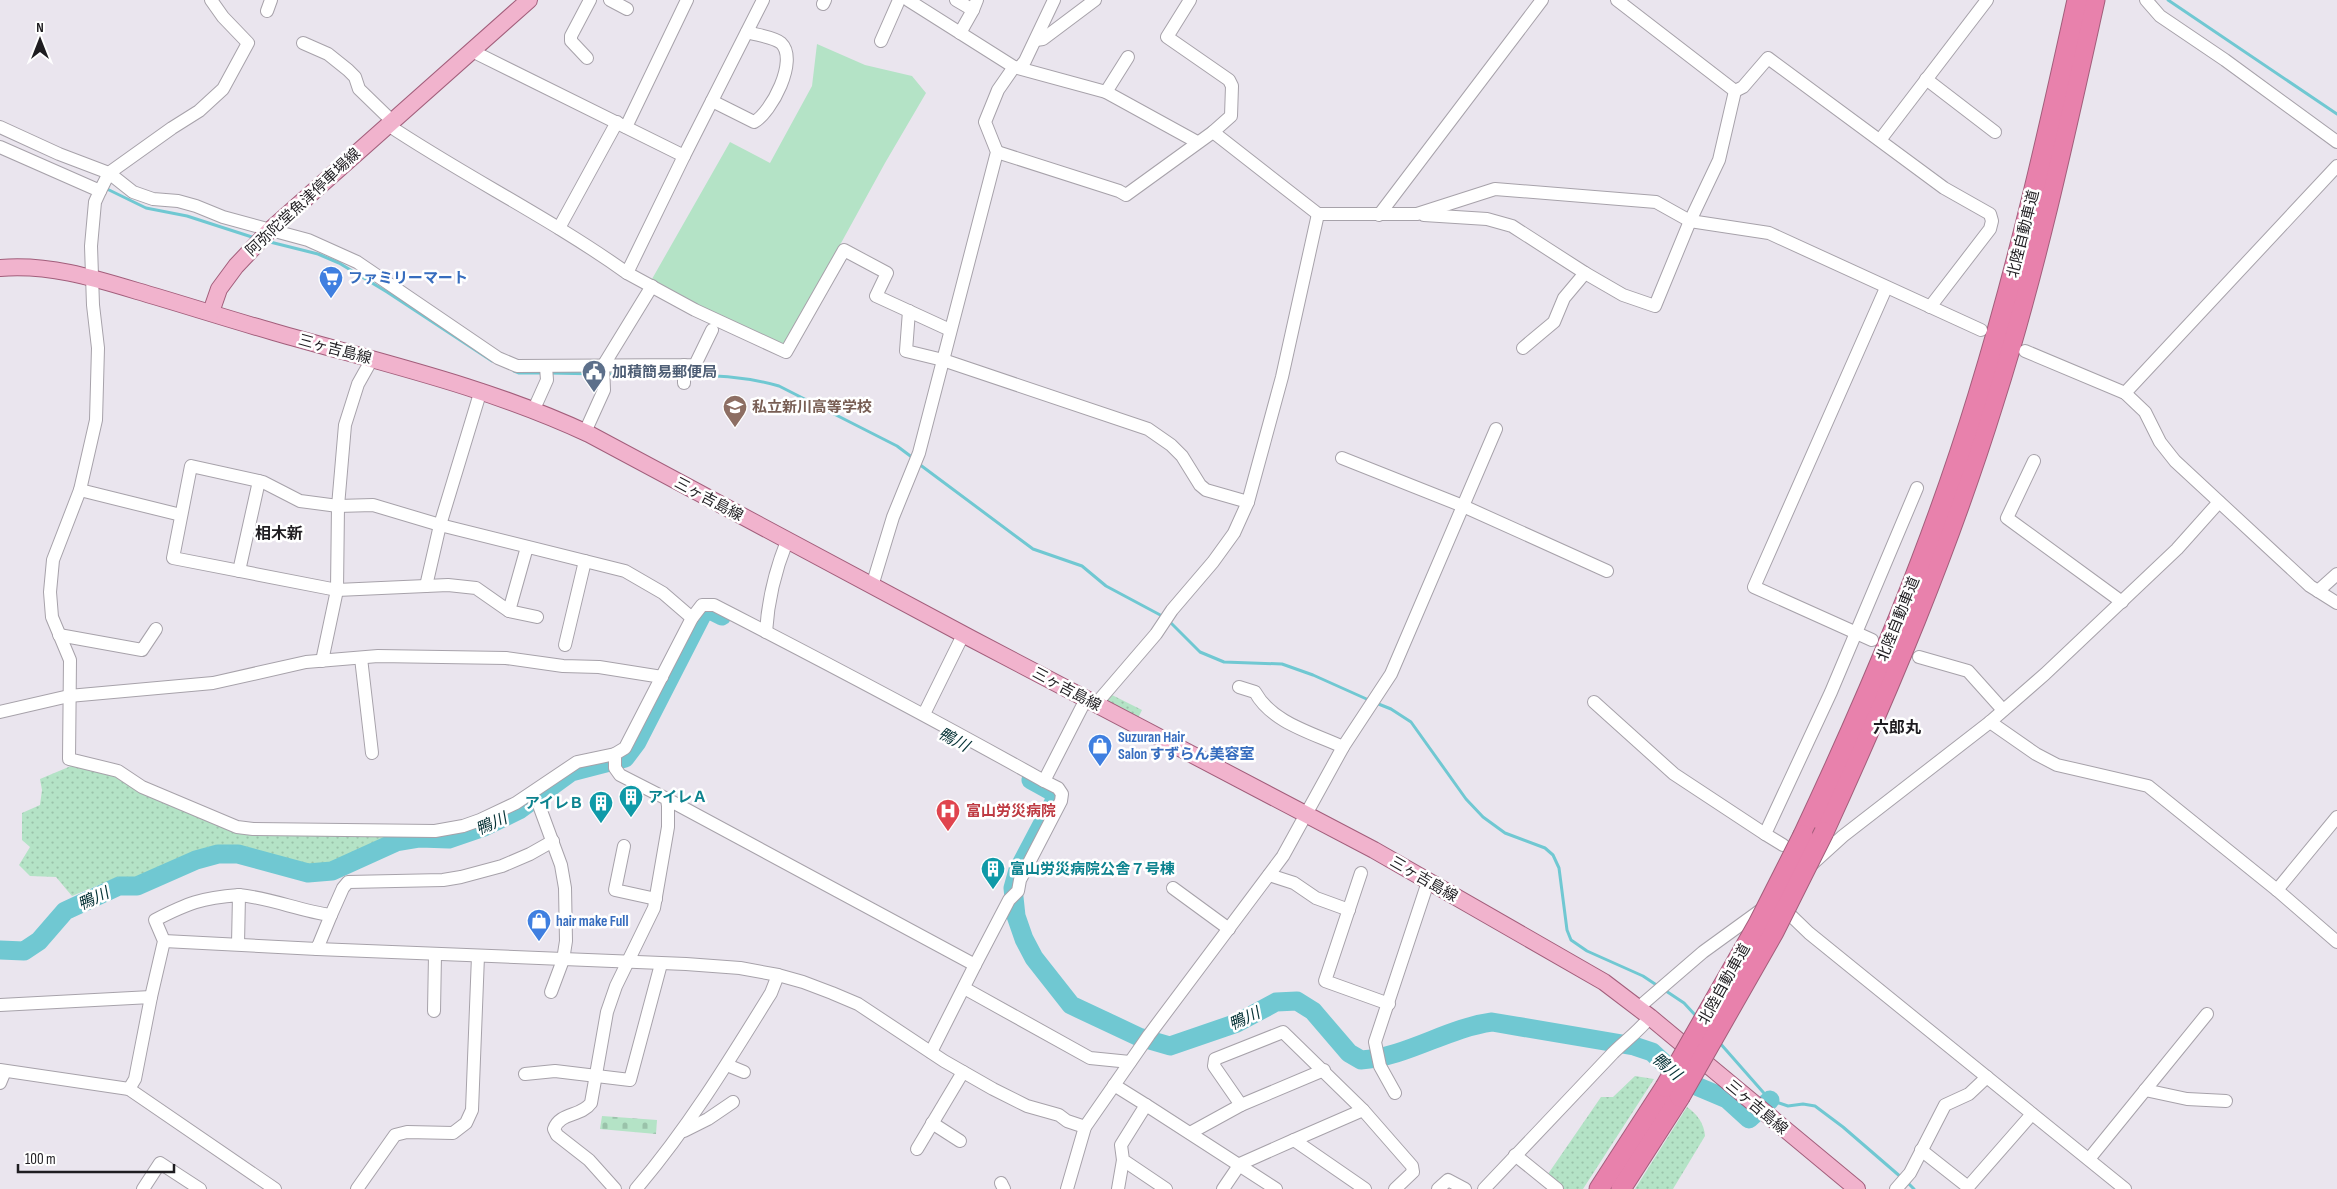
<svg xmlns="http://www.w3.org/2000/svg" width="2337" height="1189" viewBox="0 0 2337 1189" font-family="'Sofia Sans Condensed','Noto Sans JP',sans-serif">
<defs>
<pattern id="green-dots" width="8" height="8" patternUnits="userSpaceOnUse" patternTransform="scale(1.25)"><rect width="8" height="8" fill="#b4e3c6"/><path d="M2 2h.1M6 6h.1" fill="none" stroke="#9ac2aa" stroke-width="1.8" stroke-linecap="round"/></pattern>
<pattern id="cemetery-stones" width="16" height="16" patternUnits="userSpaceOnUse" patternTransform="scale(1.25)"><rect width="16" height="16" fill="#b4e3c6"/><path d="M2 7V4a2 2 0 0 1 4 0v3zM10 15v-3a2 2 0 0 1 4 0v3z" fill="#9ac2aa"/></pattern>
</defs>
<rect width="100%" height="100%" fill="#eae5ee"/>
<g fill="url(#green-dots)">
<path d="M1112,695L1142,710L1138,718L1107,700Z"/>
<path d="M71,766L109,773L217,825L392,836L328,868L310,869L250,851L228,847L198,851L143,879L118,877L72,896L56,877L30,876L19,865L30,847L22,840V813L40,805L42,790L40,779Z"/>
<path d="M1635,1076L1654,1079L1583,1189H1555L1560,1183L1548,1174L1601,1097H1613Z"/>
<path d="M1687,1107C1697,1114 1704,1123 1705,1136L1673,1189H1635Z"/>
</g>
<path fill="url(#cemetery-stones)" d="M602,1116L657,1120L656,1134L600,1129Z"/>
<path fill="#b4e3c6" d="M817,44L865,65L912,76L926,93L885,163L784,347L695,305L652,279L730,142L770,163L812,86Z"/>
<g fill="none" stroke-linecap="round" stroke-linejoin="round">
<g stroke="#70c8d2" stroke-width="3">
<path d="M2168,0L2337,114"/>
<path d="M105,188L146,208L187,216L255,238"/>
<path d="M266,241L318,254L339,263L387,292L492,361"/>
<path d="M514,371L519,373H542"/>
<path d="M549,373L600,374"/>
<path d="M606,374L680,375"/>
<path d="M686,375C717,375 748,377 779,386L897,446L913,458"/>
<path d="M919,464L1033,549L1082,566L1106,586L1164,617"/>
<path d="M1169,621L1200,652L1224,662L1282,664L1313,675L1371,701"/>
<path d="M1376,703L1391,709L1411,722L1466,799L1483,817L1505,833L1545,848L1553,855L1559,868L1567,930L1571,940L1587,951L1643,976L1658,986"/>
<path d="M1663,989L1684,1003L1697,1017"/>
<path d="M1719,1042L1770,1100L1788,1106L1803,1104L1815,1106L1843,1127L1902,1178"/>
<path d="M1907,1182L1914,1189"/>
</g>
<g stroke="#70c8d2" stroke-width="19">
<path d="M1031,780L1051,791L1056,798L1018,870L1013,888L1016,916L1024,939L1034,958L1071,1005L1139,1037L1170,1046L1237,1023L1276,1002L1297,1001L1313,1011L1349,1053L1361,1060C1407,1057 1447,1028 1492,1022L1634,1046L1652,1052L1682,1080L1727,1099L1749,1119L1770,1100"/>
<path d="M0,950L24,951L39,941L65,911L119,886H137L196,860L218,854H238L308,873L332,871L396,842L420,838L449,839L484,827L519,810L571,772L625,758L637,742L704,611H712L722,616"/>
</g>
<defs>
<g id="minor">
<path d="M610,0L627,9"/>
<path d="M908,0L1014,67L1106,92L1197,142"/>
<path d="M956,0L973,10L977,0"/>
<path d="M1617,0L1735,91"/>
<path d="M2146,0L2160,16L2225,60L2337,142"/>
<path d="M823,4L825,0"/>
<path d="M267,11L271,0"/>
<path d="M960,33L973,10"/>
<path d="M1036,40L1043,39L1095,0"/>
<path d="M881,41L899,0"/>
<path d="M303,43L328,54L348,70L355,77L359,89L392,121"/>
<path d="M587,58L571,41V36L590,0"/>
<path d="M1020,67L1025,61L1054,0"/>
<path d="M1926,79L1995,132"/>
<path d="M1735,91L1743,87L1768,58L1944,188L1990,214L1992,221L1990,229L1930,307"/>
<path d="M1106,92L1128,57"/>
<path d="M712,101L754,122C771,113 799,60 781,43C774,37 756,35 747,32"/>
<path d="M388,125C466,177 550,218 627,273L684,156L472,51"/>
<path d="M0,127L59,154L109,173L133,192L153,199L178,201L196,206L223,217L308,240L357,262L498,358L517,366L695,365L712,330"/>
<path d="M626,127L687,0"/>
<path d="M1213,132L1318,214H1417L1495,189L1656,202L1690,221L1769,233L1981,330"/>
<path d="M1880,140L1987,0"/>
<path d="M0,147L100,191L95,202L91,246L93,305L98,348L96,420L80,490L53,560L50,592L52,617L70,660L69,759L118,771L142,787L237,827L253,829L435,831L463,826L480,820L516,803L577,762L615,754"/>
<path d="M997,152L1119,191L1126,195L1213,132L1231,116L1232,86L1229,80L1167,37L1190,0"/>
<path d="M684,156L763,0"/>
<path d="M100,191L109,173L172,128L199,111L223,89L248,43L223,17L211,0"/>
<path d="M1379,215L1542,0"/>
<path d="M1424,215L1487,219L1512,226L1585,273"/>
<path d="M559,228L617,122"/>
<path d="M627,273L695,310L786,352L844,250L887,273L876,296L950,330"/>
<path d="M909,311L906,351L943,360L1148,429L1171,445L1182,456L1200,485L1206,490L1248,502"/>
<path d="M1523,348L1554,322L1564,298L1585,273L1623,295L1655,306L1690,221L1719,160L1735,91"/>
<path d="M2025,351L2125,393L2145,412L2160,442L2175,461L2310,586L2337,603"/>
<path d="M684,383V365"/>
<path d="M2125,393L2337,166"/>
<path d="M534,409L547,380L546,367"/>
<path d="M585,432L604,390L603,366L652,286"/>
<path d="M1342,458L1463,506L1607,571"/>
<path d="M2034,461L2007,518L2122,602"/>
<path d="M80,490L181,515"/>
<path d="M527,547L509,611L476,588L448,585L337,590L173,558L191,466L263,482L300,501L338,506L373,505L440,525L625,571L663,593L692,618"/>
<path d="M239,571L259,481"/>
<path d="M426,586L440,525L481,390"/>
<path d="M872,586L893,517L919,453L997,152L985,122L998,90L1014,67"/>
<path d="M2318,591L2337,574"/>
<path d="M509,611L537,617"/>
<path d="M766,632C768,599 775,571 787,541"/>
<path d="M59,635L142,650L156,629"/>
<path d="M1872,640L1754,587L1886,288"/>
<path d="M565,645L585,561"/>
<path d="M1919,657L1968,671L2003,710"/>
<path d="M361,658L372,753"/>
<path d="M322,661L337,590L338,506L345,425L358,384L372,359"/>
<path d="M1239,687L1255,692C1272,723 1313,733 1343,747"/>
<path d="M1594,702L1674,774L1765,834"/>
<path d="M1095,705L1156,634L1172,610L1213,562L1234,533L1248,502L1282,377L1318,214"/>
<path d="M0,712L69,696L213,683L306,662L378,656L506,658L563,666L599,667L662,677"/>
<path d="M924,714L963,635"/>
<path d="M1990,722L2036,754L2057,765L2148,786L2277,890L2337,942"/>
<path d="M667,799L975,965L1009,900L1018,891L1020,880L1061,801L1062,794L1058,788L1044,781L1086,699"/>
<path d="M540,808L561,865L565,888L566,941L563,960L551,992"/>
<path d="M1783,845L1765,834L1831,692L1917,488"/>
<path d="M624,846L615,890L656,899"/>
<path d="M1811,865L1843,836L1990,722L2045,674L2177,549L2219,502"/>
<path d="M1361,873L1325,981L1389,1004"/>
<path d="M1269,875L1294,883L1316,898L1349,910"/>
<path d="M1173,888L1229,929"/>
<path d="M2277,890L2337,817"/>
<path d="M1780,905L1809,933L2125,1189"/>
<path d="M331,915L343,888L348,882L443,880L461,877L502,866L530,854L553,841"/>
<path d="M164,941L317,949L331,915C300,911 271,898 239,895"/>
<path d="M317,949L686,964L740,968L778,975L803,982L832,993L858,1004L944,1061L993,1089L1027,1106L1059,1115L1067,1121L1085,1127"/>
<path d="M964,988L1090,1058L1130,1062"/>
<path d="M151,997L164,941L155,920C188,903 201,898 239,895L238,944"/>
<path d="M0,1005L151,997L135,1079L129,1089"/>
<path d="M1638,1008L1703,952L1765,907"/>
<path d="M434,1011L435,955"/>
<path d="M931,1052L975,965"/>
<path d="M727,1065L744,1072"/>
<path d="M0,1070L129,1089L275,1189"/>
<path d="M525,1074L555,1071L630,1080L661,964"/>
<path d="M0,1083L5,1071"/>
<path d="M1114,1085L1146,1105L1121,1145L1123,1160L1166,1189"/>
<path d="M2145,1090L2187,1099L2226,1101"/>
<path d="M1395,1093L1380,1066L1375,1042L1428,882"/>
<path d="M1146,1105L1276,1189"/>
<path d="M1241,1105L1214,1066L1215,1059L1283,1032L1363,1110L1412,1166L1413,1172L1395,1189"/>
<path d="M932,1123L960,1141"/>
<path d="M684,1131L708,1119L733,1102"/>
<path d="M1190,1133L1241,1105L1324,1070"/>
<path d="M1294,1140L1363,1110"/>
<path d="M917,1149L963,1072"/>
<path d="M1921,1150L1968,1187L2032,1114"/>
<path d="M1515,1155L1557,1189"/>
<path d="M2089,1159L2207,1014"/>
<path d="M1001,1183L1004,1189"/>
<path d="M143,1189L160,1163L200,1189"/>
<path d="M357,1189L395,1135L407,1132L453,1133L466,1123L472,1110L478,956"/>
<path d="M615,1189L589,1160L557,1135L554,1129C560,1112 581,1117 591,1103L607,1012L616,986L654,908L668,827V806L667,799L620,775L615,768V754L625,748L692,618L702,605H714C825,662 935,720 1044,781"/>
<path d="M636,1189C688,1128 729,1061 771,993L778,975"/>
<path d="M1067,1189L1085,1127L1149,1035L1283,856L1343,747L1391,674L1496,429"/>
<path d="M1118,1189L1123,1160"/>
<path d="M1223,1189L1240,1164L1294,1140L1365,1189"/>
<path d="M1438,1189L1448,1180L1465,1189"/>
<path d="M1484,1189L1613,1053C1625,1041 1639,1031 1650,1017"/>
<path d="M1896,1189L1910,1173L1945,1105L1969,1094L1987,1077"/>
</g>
<g id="major">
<path d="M0,268C48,264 91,277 137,291C182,304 228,319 274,332C382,363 486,386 589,434L972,639L1374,850L1604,982L1650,1017L1857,1189"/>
<path d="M211,312L219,289L236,266L269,231L529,0"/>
</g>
<g id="highway">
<path d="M1824,832C1888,692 1948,550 1994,402C2036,270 2065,135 2095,0"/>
<path d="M1803,835C1870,692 1932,546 1978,395C2018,265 2048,133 2077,0"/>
<path d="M1599,1189L1665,1087"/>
<path d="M1621,1189L1680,1097"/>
</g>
</defs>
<use href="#minor" stroke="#a7a2aa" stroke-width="14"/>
<use href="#major" stroke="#a25e7b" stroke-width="18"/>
<use href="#highway" stroke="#a25e7b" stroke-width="21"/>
<use href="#minor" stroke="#fff" stroke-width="12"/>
<use href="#major" stroke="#f1b3cd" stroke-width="16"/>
<use href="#highway" stroke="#e881ac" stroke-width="19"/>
<defs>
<g id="highway-bridge">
<path d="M1665,1087L1758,924L1803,835"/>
<path d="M1680,1097L1774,932L1824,832"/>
</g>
</defs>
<use href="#highway-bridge" stroke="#a25e7b" stroke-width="21" stroke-linecap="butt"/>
<use href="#highway-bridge" stroke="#e881ac" stroke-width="19"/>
</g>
<defs>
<symbol id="supermarket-pin" viewBox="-11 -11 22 30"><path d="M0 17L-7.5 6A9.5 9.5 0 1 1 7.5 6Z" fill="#3f7fe0" stroke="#fff"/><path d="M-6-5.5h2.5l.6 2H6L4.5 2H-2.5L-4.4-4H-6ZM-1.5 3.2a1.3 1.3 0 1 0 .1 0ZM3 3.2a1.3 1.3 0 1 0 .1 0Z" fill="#fff"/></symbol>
<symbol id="civic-pin" viewBox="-11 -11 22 30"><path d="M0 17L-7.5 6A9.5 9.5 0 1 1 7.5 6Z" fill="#5c6f8a" stroke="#fff"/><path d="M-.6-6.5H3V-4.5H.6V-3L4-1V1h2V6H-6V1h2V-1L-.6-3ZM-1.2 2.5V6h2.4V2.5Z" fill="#fff"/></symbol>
<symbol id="school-pin" viewBox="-11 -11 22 30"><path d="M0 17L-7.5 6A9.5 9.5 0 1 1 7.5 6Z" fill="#8d6e63" stroke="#fff"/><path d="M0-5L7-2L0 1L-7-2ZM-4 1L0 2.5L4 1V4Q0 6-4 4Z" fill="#fff"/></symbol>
<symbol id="shop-pin" viewBox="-11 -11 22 30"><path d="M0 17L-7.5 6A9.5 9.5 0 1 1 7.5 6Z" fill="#3f7fe0" stroke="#fff"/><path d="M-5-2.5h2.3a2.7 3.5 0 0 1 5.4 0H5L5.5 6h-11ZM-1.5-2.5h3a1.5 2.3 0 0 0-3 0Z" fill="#fff"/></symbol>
<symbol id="building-pin" viewBox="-11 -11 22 30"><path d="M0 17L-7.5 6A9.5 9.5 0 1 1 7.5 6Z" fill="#0f9aa8" stroke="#fff"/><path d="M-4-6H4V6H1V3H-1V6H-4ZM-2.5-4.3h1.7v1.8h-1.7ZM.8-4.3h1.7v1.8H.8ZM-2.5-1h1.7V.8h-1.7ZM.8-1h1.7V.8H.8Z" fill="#fff"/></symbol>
<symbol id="hospital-pin" viewBox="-11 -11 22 30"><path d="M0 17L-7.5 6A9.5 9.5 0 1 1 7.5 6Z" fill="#e0444e" stroke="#fff"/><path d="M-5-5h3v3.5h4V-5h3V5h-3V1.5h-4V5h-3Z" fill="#fff"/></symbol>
</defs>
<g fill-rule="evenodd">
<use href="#supermarket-pin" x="317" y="264" width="28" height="38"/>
<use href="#civic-pin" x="580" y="358" width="28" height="38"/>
<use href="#school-pin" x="721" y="393" width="28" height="38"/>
<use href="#shop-pin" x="1086" y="732" width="28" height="38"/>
<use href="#building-pin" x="617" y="783" width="28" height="38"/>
<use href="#building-pin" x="587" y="789" width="28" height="38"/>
<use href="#hospital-pin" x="934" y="797" width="28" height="38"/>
<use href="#building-pin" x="979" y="855" width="28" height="38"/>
<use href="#shop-pin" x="525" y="907" width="28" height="38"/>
</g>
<g text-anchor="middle" stroke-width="5" stroke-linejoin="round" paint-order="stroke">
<g font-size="15" fill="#1f1d21" stroke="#fff">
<text transform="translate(303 202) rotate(-43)" y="5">阿弥陀堂魚津停車場線</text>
<text transform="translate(2023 234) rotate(-76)" y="5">北陸自動車道</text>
<text transform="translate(335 349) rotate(15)" y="5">三ヶ吉島線</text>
<text transform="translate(709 499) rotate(28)" y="5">三ヶ吉島線</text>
<text transform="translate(1898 619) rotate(-68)" y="5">北陸自動車道</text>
<text transform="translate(1067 689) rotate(28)" y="5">三ヶ吉島線</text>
<text transform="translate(1424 879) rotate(30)" y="5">三ヶ吉島線</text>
<text transform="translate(1724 984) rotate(-61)" y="5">北陸自動車道</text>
<text transform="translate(1757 1107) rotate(40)" y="5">三ヶ吉島線</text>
</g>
<g font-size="15" font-weight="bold" fill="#366cbe" stroke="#fff" text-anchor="start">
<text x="348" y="283">ファミリーマート</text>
<text x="1118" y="742">Suzuran Hair<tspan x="1118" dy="17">Salon すずらん美容室</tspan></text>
<text x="556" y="926">hair make Full</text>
</g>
<g font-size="15" font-weight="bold" fill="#4e5e75" stroke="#fff" text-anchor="start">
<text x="612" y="377">加積簡易郵便局</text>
</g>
<g font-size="15" font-weight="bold" fill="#785e54" stroke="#fff" text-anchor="start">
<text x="752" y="412">私立新川高等学校</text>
</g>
<g font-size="15" font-weight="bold" fill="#0d838f" stroke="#fff" text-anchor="start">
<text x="648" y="802">アイレＡ</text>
<text x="584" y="808" text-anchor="end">アイレＢ</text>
<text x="1010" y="874">富山労災病院公舎７号棟</text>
</g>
<g font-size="15" font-weight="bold" fill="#be3a42" stroke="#fff" text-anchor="start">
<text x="966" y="816">富山労災病院</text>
</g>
<g font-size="16" font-weight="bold" fill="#1f1d21" stroke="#fff">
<text x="279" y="539">相木新</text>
<text x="1897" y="733">六郎丸</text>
</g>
<g font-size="16" font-style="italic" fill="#043135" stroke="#fff">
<text transform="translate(954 739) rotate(28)" y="6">鴨川</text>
<text transform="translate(491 823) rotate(-24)" y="6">鴨川</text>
<text transform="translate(93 898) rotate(-25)" y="6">鴨川</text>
<text transform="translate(1244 1018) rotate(-25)" y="6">鴨川</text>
<text transform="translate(1667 1066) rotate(40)" y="6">鴨川</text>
</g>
</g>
<g transform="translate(40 40)" stroke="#ffffff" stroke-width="4" paint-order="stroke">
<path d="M0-4L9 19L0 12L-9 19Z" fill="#1f1d21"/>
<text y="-8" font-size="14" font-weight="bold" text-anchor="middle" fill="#1f1d21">N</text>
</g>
<path d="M18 1164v8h156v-8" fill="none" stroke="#1f1d21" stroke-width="2.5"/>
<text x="25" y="1164" font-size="15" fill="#1f1d21" stroke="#ffffff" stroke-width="4" paint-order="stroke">100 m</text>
</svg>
